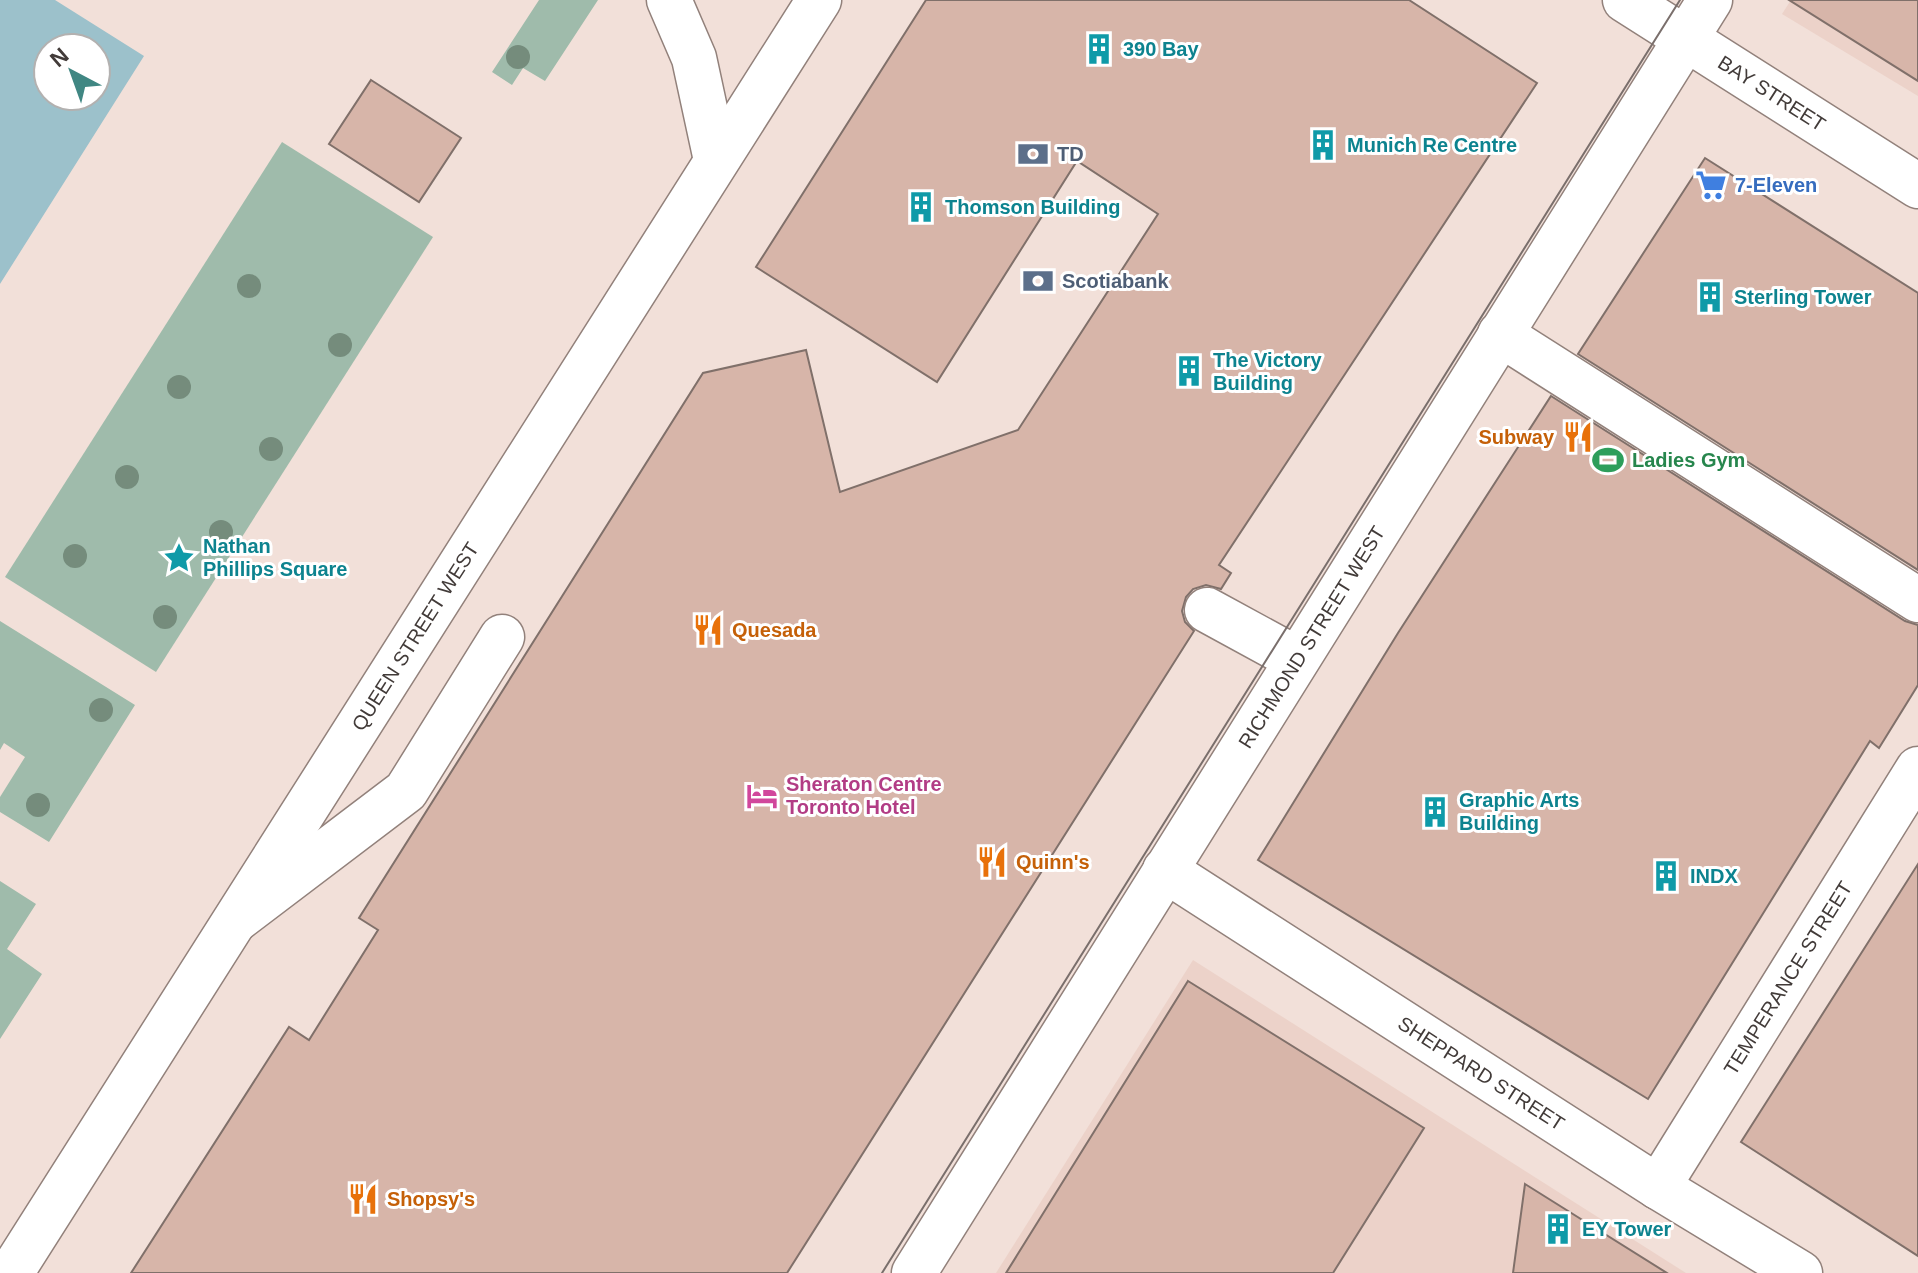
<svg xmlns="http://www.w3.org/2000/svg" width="1918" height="1273" viewBox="0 0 1918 1273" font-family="Arial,sans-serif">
<rect width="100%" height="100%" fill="#f2e0d9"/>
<g fill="#ecd2c9">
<path d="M1791,0H1918V96L1782,14Z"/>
<path d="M1193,960L1686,1273H996Z"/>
</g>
<g fill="#9fbbab">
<path d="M539,0H598L545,81L523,68L512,85L492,72Z"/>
<path d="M282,142L433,237L156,672L5,577Z"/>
<path d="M0,621L135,705L49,842L0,812V797L25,757L4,743L0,750Z"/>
<path d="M0,881L36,904L7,949L42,974L0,1039Z"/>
</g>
<path fill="#9cc1cb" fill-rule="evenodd" d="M0,0H55L144,56L0,284ZM48,48H96V96H48Z"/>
<g fill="#d7b5a9" stroke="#80706a" stroke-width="2">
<path d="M926,0H1409L1537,83L1219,565L1231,573L1221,589L1206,585L1193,589L1186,597L1182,611L1185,622L1194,631L787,1273H131L289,1027L309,1040L378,930L359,918L703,373L806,350L840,492L1018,430L1158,214L1077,161L937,382L756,267Z"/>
<path d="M1789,0H1918V81Z"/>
<path d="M371,80L461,138L419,202L329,144Z"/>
<path d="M1705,158L1918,293V570L1578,354Z"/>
<path d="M1551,396L1905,621L1918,625V685L1879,748L1870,741L1648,1099L1258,860L1398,633Z"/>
<path d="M1918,864V1256L1741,1142Z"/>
<path d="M1188,981L1424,1128L1333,1273H1006Z"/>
<path d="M1525,1184L1667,1273H1513Z"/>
</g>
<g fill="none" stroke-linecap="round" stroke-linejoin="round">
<defs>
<g id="minor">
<path d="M1500,334L1918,600"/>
<path d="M1207,610L1297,659"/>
<path id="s1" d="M1165,870L1658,1187L1800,1273"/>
<path d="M236,920L406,791L502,637"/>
<path id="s2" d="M1658,1187L1918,769"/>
</g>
<g id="major">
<path d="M669,0L694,58L716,160"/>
<path id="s3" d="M1625,0L1918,186"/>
<path id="s4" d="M11,1273L819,0"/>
<path id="s5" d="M914,1273L1710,0"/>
</g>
</defs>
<use href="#minor" stroke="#92817b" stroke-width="47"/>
<use href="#major" stroke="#92817b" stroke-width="47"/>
<use href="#minor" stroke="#fff" stroke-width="44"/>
<use href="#major" stroke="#fff" stroke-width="44"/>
<path stroke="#7a6f6c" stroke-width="2" d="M882,1273L1680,0"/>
</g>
<g fill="#758c7c">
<circle cx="518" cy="57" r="12"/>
<circle cx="249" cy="286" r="12"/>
<circle cx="340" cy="345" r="12"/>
<circle cx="179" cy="387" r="12"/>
<circle cx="271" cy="449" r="12"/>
<circle cx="127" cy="477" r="12"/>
<circle cx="221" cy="532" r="12"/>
<circle cx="75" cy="556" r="12"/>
<circle cx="165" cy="617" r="12"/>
<circle cx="101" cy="710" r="12"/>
<circle cx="38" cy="805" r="12"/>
</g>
<defs>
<symbol id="building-bare" viewBox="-9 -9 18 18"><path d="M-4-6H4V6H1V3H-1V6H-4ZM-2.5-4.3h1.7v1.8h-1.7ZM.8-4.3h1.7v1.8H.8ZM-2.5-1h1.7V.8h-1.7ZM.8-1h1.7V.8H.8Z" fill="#0f9aa8" stroke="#fff" stroke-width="2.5" paint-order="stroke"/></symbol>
<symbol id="bank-bare" viewBox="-9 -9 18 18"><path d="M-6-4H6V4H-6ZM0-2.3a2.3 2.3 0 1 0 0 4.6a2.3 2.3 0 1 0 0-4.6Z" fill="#5c6f8a" stroke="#fff" stroke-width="2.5" paint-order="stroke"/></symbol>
<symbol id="supermarket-bare" viewBox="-9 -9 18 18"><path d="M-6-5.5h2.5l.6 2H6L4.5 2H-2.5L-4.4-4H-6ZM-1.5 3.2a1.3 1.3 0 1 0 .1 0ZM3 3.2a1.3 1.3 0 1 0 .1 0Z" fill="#3f7fe0" stroke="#fff" stroke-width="2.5" paint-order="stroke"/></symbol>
<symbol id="restaurant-bare" viewBox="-9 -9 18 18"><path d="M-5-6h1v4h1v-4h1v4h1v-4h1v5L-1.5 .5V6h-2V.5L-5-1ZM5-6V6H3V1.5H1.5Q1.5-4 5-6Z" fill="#e8710a" stroke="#fff" stroke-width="2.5" paint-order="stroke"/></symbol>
<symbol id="stadium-bare" viewBox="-9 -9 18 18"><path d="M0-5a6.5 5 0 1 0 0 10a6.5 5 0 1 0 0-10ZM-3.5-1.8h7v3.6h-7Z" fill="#2e9e5b" stroke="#fff" stroke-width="2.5" paint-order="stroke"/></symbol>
<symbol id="sight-bare" viewBox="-9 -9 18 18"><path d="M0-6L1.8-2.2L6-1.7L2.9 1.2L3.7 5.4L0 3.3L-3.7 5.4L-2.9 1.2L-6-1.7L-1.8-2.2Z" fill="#0f9aa8" stroke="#fff" stroke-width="2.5" paint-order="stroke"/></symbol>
<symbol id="hotel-bare" viewBox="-9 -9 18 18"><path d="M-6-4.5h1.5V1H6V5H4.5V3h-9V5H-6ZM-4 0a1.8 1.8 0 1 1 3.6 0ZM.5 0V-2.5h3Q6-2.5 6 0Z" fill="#d1479c" stroke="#fff" stroke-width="2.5" paint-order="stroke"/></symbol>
</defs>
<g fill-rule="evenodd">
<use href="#building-bare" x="1077" y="27" width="44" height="44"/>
<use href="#building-bare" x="1301" y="123" width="44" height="44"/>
<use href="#bank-bare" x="1011" y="132" width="44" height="44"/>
<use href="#supermarket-bare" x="1689" y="163" width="44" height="44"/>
<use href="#building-bare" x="899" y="185" width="44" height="44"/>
<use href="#bank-bare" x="1016" y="259" width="44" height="44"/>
<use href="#building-bare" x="1688" y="275" width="44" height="44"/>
<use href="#building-bare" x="1167" y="349" width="44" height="44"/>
<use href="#restaurant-bare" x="1556" y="415" width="44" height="44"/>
<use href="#stadium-bare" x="1586" y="438" width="44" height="44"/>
<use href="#sight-bare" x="157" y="536" width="44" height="44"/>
<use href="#restaurant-bare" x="686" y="608" width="44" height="44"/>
<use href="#hotel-bare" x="740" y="774" width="44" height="44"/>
<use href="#building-bare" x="1413" y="790" width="44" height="44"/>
<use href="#restaurant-bare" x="970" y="840" width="44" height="44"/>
<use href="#building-bare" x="1644" y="854" width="44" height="44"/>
<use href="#restaurant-bare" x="341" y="1177" width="44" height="44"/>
<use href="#building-bare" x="1536" y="1207" width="44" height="44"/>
</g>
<g text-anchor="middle" stroke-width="6" stroke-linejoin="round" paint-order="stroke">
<g font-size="20" font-weight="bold" fill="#0d838f" stroke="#fff" text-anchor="start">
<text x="1123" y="56">390 Bay</text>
<text x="1347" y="152">Munich Re Centre</text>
<text x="945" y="214">Thomson Building</text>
<text x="1734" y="304">Sterling Tower</text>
<text x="1213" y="367">The Victory<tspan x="1213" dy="23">Building</tspan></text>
<text x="203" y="553">Nathan<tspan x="203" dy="23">Phillips Square</tspan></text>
<text x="1459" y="807">Graphic Arts<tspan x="1459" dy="23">Building</tspan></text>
<text x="1690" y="883">INDX</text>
<text x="1582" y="1236">EY Tower</text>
</g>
<g font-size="20" fill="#423b39" stroke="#fff">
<text dy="7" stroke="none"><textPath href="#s3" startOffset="174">BAY STREET</textPath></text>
<text dy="7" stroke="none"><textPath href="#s4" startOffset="754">QUEEN STREET WEST</textPath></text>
<text dy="7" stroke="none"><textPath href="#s5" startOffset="750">RICHMOND STREET WEST</textPath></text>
<text dy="7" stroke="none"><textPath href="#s2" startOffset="246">TEMPERANCE STREET</textPath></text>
<text dy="7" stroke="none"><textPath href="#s1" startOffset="376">SHEPPARD STREET</textPath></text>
</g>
<g font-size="20" font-weight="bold" fill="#4e5e75" stroke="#fff" text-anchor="start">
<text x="1057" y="161">TD</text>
<text x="1062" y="288">Scotiabank</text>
</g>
<g font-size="20" font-weight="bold" fill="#366cbe" stroke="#fff" text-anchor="start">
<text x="1735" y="192">7-Eleven</text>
</g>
<g font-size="20" font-weight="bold" fill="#c56008" stroke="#fff" text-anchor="start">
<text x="1554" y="444" text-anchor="end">Subway</text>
<text x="732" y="637">Quesada</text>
<text x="1016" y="869">Quinn's</text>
<text x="387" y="1206">Shopsy's</text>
</g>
<g font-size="20" font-weight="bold" fill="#27864d" stroke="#fff" text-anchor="start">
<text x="1632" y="467">Ladies Gym</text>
</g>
<g font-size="20" font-weight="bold" fill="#b23c85" stroke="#fff" text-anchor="start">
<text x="786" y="791">Sheraton Centre<tspan x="786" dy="23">Toronto Hotel</tspan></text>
</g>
</g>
<g transform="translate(72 72) rotate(319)"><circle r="38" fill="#ffffff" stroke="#b3b1b0" stroke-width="2"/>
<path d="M0-6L14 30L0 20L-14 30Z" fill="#408783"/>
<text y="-12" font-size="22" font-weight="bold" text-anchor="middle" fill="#423b39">N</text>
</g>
</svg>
